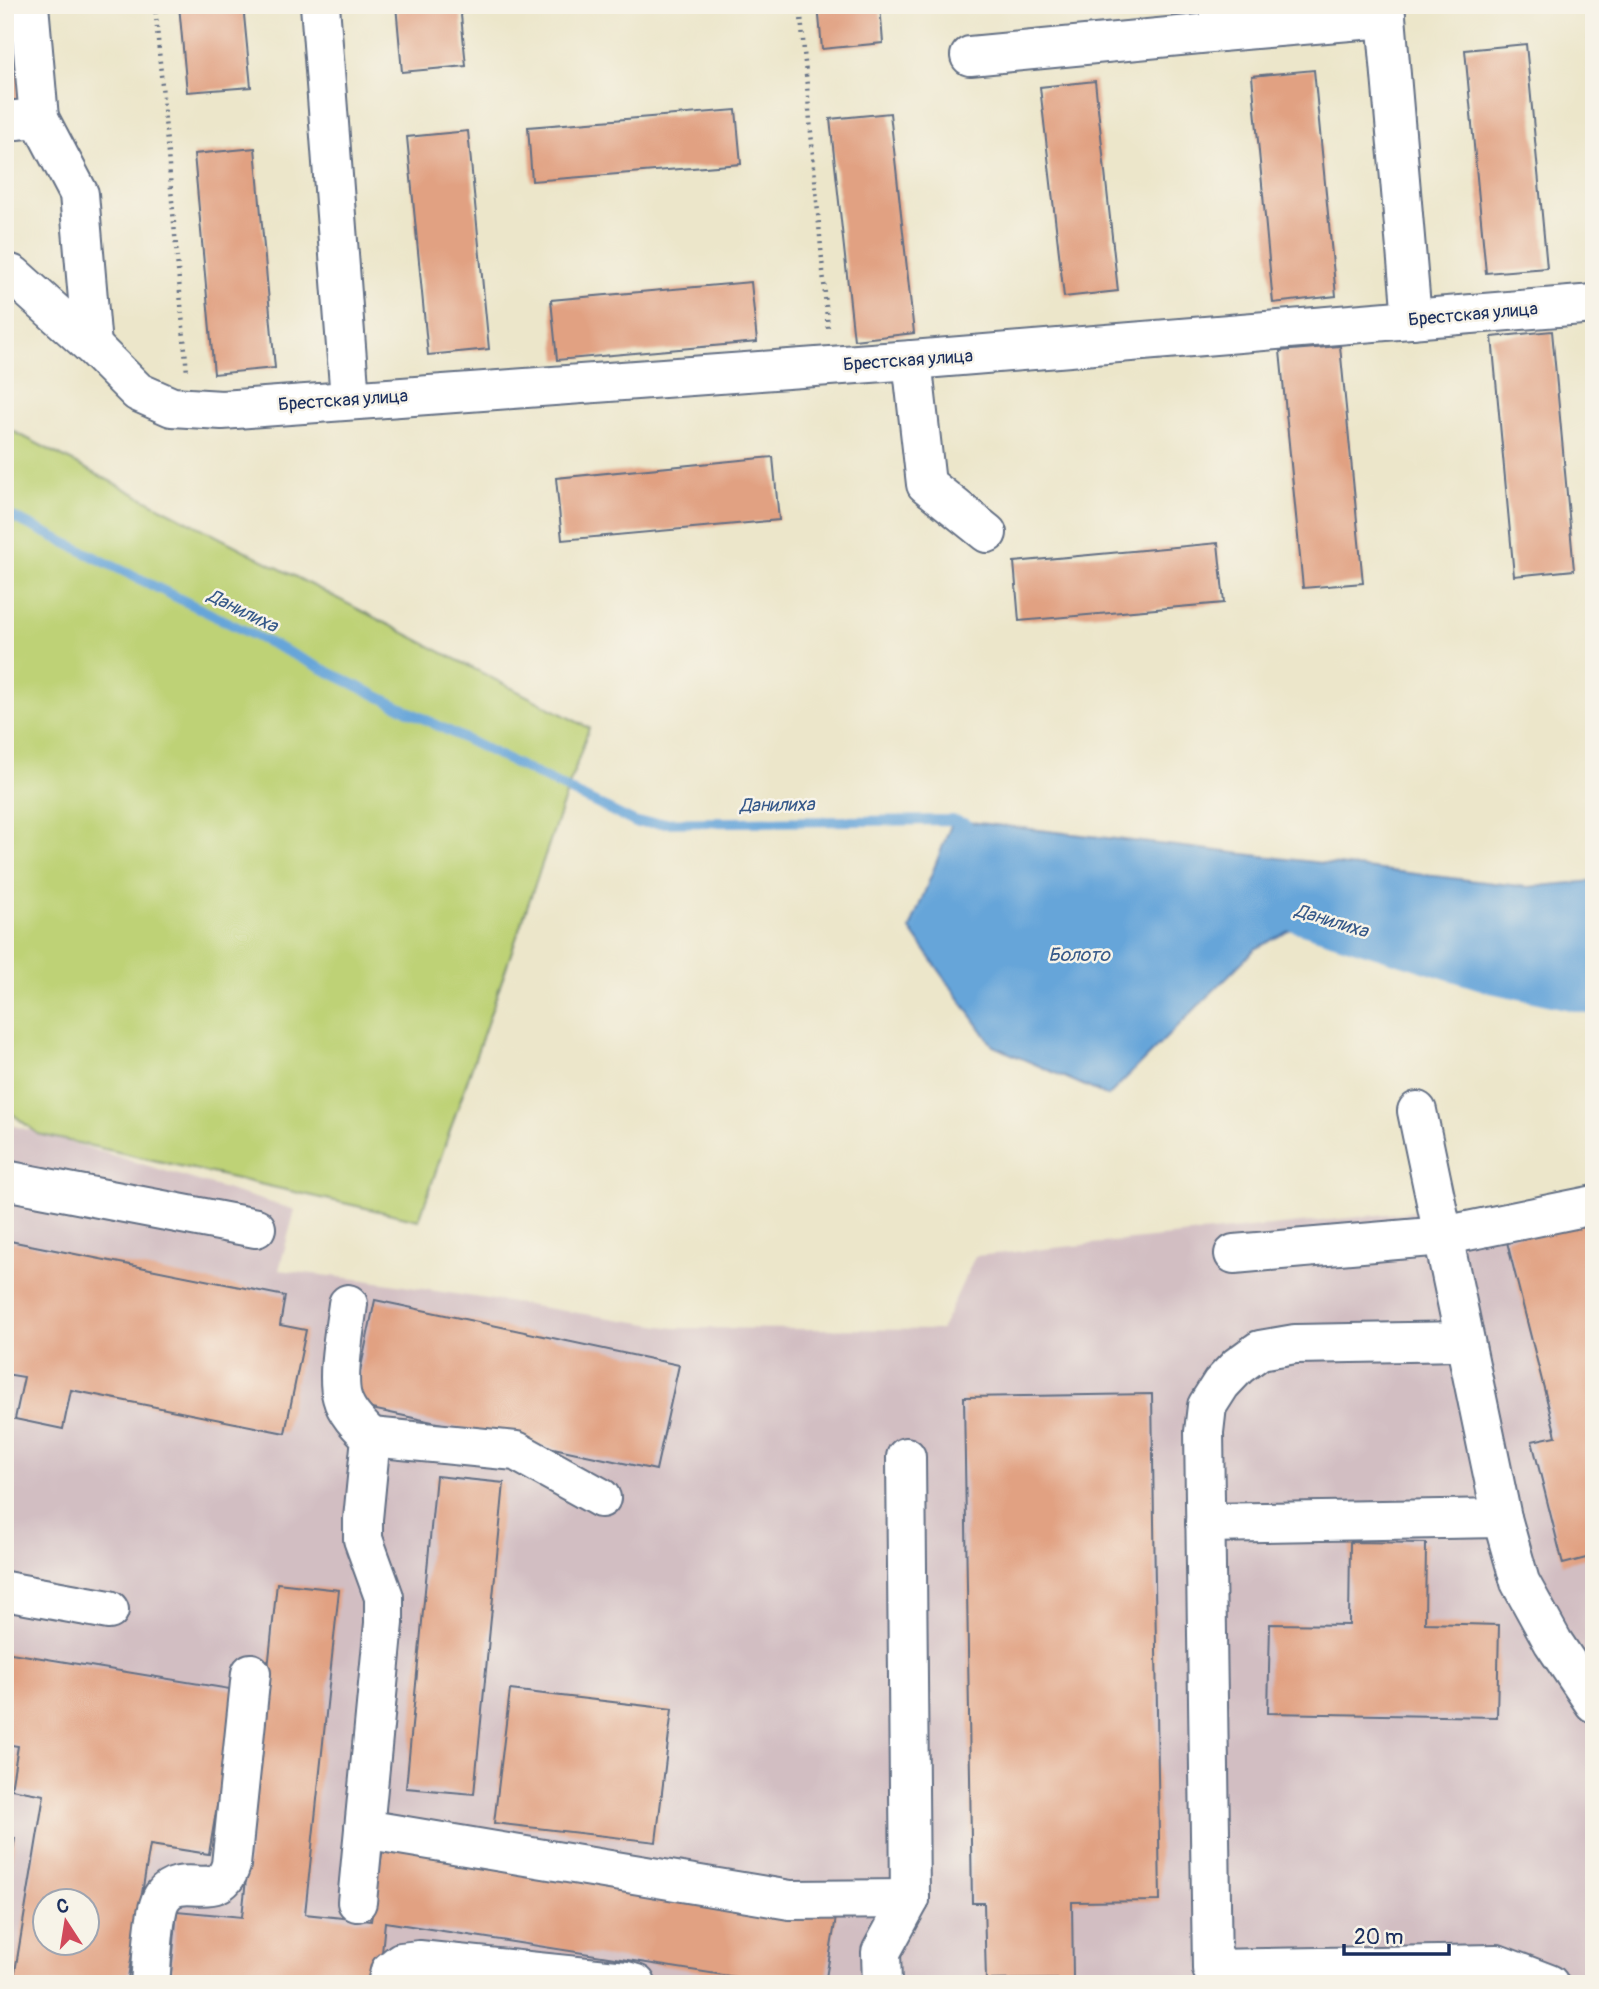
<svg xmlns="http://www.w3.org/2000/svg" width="1599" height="1989" viewBox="0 0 1599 1989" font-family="Pangolin,sans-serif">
<rect width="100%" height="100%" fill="#f7f3e8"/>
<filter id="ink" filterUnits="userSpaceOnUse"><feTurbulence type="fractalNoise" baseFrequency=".0143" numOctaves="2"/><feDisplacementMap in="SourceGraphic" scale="14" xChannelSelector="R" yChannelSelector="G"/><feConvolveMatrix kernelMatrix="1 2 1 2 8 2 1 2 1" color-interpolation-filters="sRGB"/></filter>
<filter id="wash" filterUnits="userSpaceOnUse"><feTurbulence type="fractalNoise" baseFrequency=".00686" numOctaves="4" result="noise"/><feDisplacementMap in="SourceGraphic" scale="28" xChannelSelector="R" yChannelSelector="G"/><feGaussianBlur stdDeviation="1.57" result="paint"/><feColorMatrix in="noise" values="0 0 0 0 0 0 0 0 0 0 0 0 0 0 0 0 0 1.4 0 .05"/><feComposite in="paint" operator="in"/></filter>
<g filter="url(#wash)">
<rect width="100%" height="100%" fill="#ece6ca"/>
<path fill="#d2bec2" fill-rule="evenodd" d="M5,1123L295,1210L279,1270L365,1280L675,1328L941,1330L975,1256L1594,1193V1984H5ZM46,1902H88V1944H46Z"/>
<path fill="#bed276" stroke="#6c806a" stroke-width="2" d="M5,427L589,728L419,1220L38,1134L5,1108Z"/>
<path fill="#66a5d9" stroke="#406a9c" stroke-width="2" d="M953,820L1528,887L1594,881V1010L1491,988L1296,927L1255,949L1108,1096L993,1046L910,929Z"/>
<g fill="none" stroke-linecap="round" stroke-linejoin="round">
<g stroke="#66a5d9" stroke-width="10">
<path d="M5,513L636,823L953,820L967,824"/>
<path d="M1283,923L1491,988L1594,1010"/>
</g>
</g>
<g id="blocks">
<g fill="#e1a182" fill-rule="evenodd">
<path d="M5,5H14L24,115L5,117Z"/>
<path d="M179,5H243L251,87L187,92Z"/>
<path d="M396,5H460L466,66L402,72Z"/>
<path d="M818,5H880L883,43L822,49Z"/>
<path d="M1594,35V81H1592L1588,36Z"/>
<path d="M1526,44L1547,268L1486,273L1465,50Z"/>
<path d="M1314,70L1336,296L1273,303L1252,76Z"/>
<path d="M1095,81L1118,291L1064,297L1040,87Z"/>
<path d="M736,110L741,164L532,181L528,127Z"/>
<path d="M890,113L914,333L854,340L830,119Z"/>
<path d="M468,131L489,349L428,355L407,137Z"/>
<path d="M255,148L275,368L214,374L194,154Z"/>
<path d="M751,282L757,342L557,360L551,300Z"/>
<path d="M1552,331L1574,570L1514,576L1492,337Z"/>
<path d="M1340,346L1363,583L1303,588L1280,351Z"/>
<path d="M773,457L779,520L562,540L556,478Z"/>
<path d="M1218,543L1224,603L1019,621L1014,562Z"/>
<path d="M1585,1217L1594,1251V1556L1563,1564L1532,1441L1556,1436L1506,1238Z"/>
<path d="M5,1240L285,1296L280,1325L306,1330L285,1433L71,1390L63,1429L15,1419L24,1377L5,1374Z"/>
<path d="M375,1300L679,1365L656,1470L353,1405Z"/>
<path d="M1152,1394L1160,1901L1072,1902L1073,1979L986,1980L984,1903H972L964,1397Z"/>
<path d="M436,1476L504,1483L474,1794L406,1788Z"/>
<path d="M1350,1542L1426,1543L1425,1623L1499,1625L1497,1717L1268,1713L1270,1624L1349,1625Z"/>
<path d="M277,1583L339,1590L305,1914L371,1921L384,1841L837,1911L825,1984H768V1982L385,1922L379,1984H170L177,1911L242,1917Z"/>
<path d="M5,1652L236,1690L209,1854L150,1845L127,1984H13L44,1795L11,1789L18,1746L5,1744ZM46,1902H88V1944H46Z"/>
<path d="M510,1690L672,1709L656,1842L494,1823Z"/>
<path d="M5,1837L15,1838L7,1889H5Z"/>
</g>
</g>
</g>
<g filter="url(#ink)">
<use href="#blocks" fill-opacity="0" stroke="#646f84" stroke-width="2"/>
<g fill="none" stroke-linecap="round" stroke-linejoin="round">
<defs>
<g id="minor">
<path d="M320,5L350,399"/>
<path d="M1385,5L1412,319"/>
<path d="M1221,32L1386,18"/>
<path d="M970,56L1221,32L1218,5"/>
<path d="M39,118L79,194L92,346"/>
<path d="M5,121L39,118L29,5"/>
<path d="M5,272L13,275L92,346L138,392L172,407L222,410L912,360L1594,304"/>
<path d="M912,360L926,484L987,533"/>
<path d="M1417,1111L1502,1518L1520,1582L1553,1642L1594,1703"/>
<path d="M5,1180L256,1228"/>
<path d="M1234,1254L1443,1236L1594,1205"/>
<path d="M348,1304C345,1328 336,1375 342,1397C346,1413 360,1426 371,1437L363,1519V1539L384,1597V1623L364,1829L790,1900L910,1899"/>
<path d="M1464,1341L1295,1344L1260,1350L1238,1366L1221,1384L1207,1406L1204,1432L1212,1969L1497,1964L1549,1984"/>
<path d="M371,1437L516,1451L601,1498"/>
<path d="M1205,1523L1502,1518"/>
<path d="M5,1591L109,1610"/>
<path d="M357,1902L364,1829"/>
<path d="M150,1984C152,1965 153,1909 163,1896C182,1870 219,1905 231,1865L251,1673"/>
<path d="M387,1984L390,1971L401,1962L419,1960L626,1981L636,1984"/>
<path d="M882,1984L881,1952L910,1899L906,1457"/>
</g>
</defs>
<use href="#minor" stroke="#646f84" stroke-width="42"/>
<g stroke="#646f84" stroke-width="4.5" stroke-dasharray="2 5" stroke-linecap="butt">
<path d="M155,5L187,373"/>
<path d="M800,5L828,329"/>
</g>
<use href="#minor" stroke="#fff" stroke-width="38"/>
</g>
</g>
<g text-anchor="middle" stroke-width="5" stroke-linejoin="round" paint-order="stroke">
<g font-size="18" fill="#1b2f5e" stroke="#f7f3e8">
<text transform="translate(1473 314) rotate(-5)" y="6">Брестская улица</text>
<text transform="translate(908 360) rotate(-4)" y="6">Брестская улица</text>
<text transform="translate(343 400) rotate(-4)" y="6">Брестская улица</text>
</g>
<g font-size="19" font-style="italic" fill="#355889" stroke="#f7f3e8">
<text transform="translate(243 610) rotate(26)" y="7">Данилиха</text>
<text transform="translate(777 804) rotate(-1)" y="7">Данилиха</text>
<text transform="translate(1332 920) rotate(17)" y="7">Данилиха</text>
<text x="1079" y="961">Болото</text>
</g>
</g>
<rect width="1599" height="1989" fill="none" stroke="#f7f3e8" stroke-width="28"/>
<g transform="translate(66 1922) rotate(348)"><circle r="33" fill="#f7f3e8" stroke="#9fa5b1" stroke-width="2"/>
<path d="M0-5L12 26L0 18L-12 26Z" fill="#d1495b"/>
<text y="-10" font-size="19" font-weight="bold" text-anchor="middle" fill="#1b2f5e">С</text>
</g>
<path d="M1344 1944v10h105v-10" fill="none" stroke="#1b2f5e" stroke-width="3.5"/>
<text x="1354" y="1944" font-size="21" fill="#1b2f5e" stroke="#f7f3e8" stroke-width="5" paint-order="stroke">20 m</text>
</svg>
